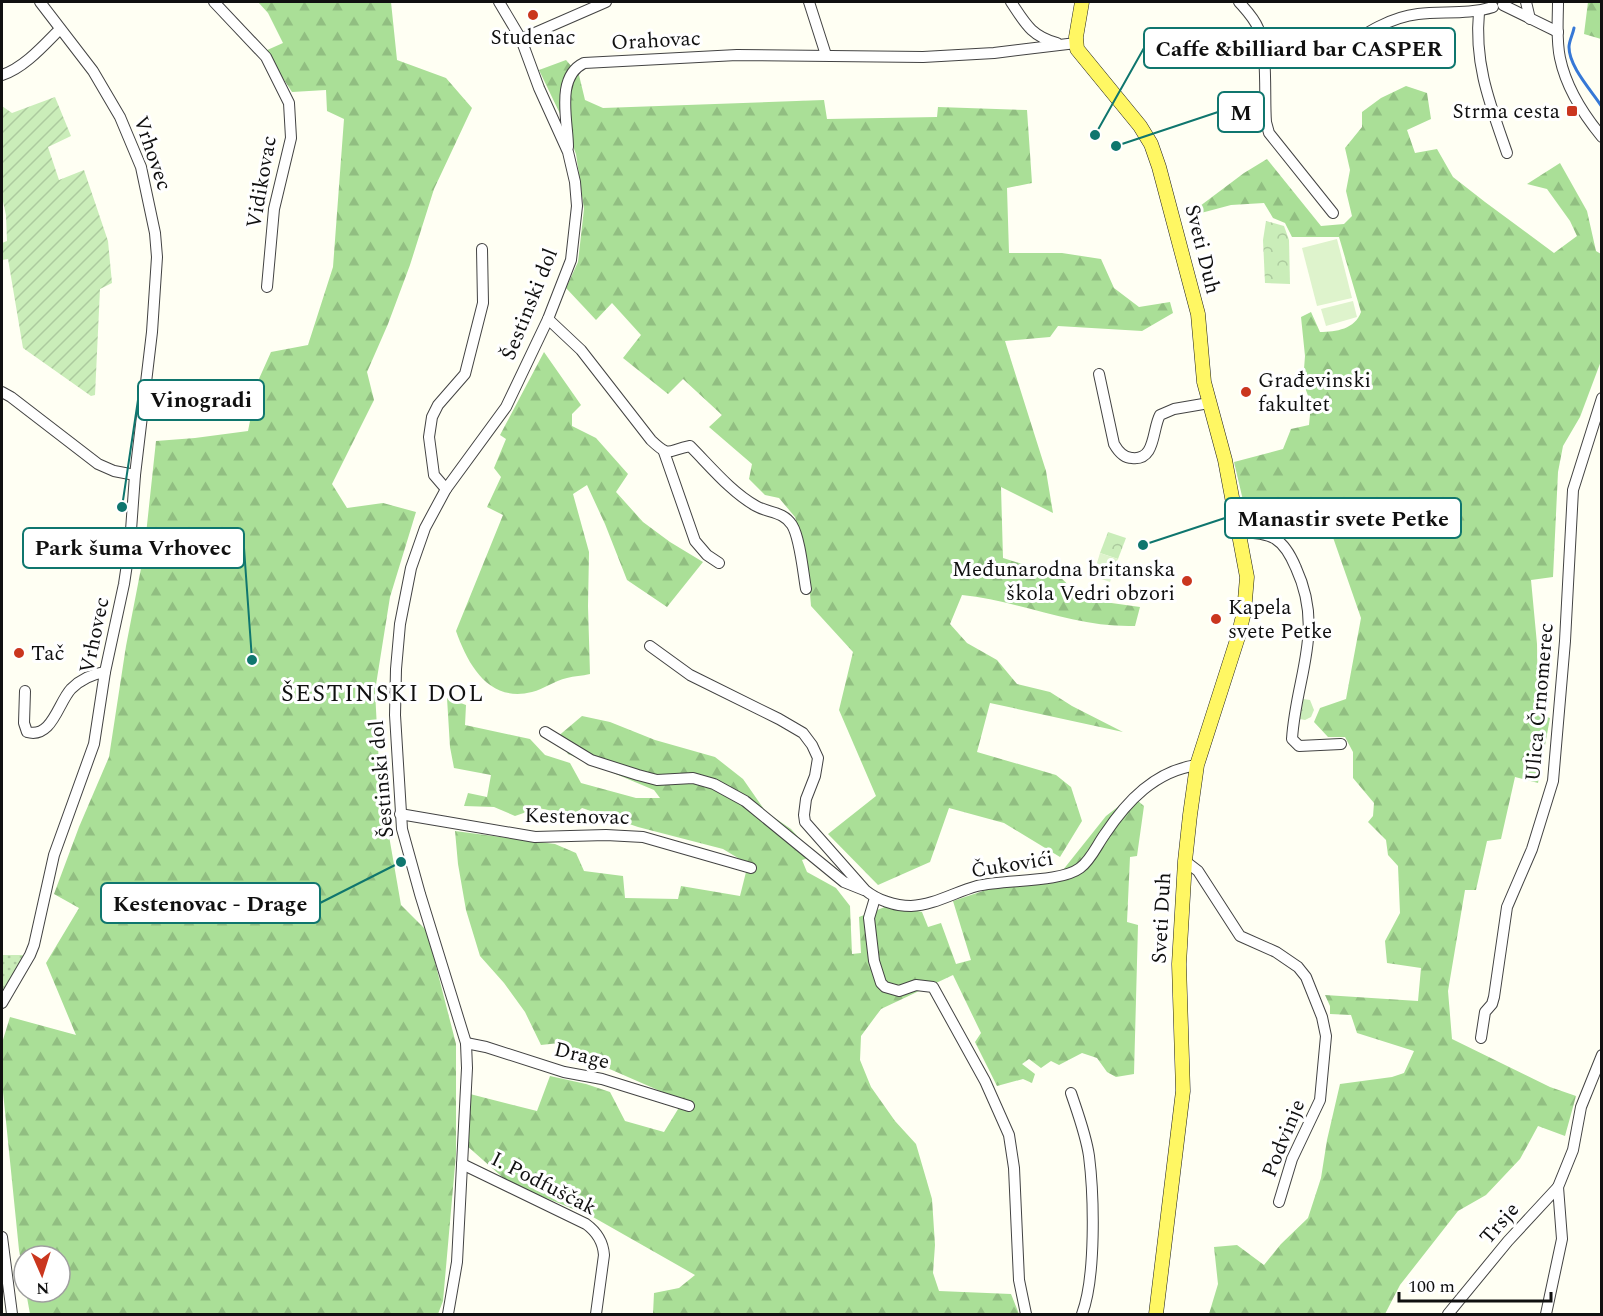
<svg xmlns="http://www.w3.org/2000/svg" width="1603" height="1316" viewBox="0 0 1603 1316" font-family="Spectral,serif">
<defs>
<pattern id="grass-dots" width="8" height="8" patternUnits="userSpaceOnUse" patternTransform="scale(1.5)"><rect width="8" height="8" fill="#caedb9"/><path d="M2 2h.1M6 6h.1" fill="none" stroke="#acca9e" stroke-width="1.8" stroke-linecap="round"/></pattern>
<pattern id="forest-firs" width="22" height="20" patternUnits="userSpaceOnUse" patternTransform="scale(1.5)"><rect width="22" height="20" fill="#aadf97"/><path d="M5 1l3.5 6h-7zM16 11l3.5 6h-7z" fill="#91be81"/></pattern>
<pattern id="park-crowns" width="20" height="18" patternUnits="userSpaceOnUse" patternTransform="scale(1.5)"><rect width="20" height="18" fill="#caedb9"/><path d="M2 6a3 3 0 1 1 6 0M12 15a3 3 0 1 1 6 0" fill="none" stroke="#acca9e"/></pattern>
<pattern id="garden-furrows" width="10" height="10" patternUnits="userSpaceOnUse" patternTransform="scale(1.5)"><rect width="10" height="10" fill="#caedb9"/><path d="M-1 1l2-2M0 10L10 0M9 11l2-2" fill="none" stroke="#acca9e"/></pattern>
</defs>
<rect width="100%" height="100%" fill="#fffff3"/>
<path fill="url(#grass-dots)" d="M2,955H25L2,995Z"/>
<g fill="url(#forest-firs)">
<path d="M258,2H391L397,60L446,78L472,108L434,189L410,265L388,324L367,372L374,400L332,484L347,508L383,503L416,512L390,597L375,691L380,784L401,905L427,931L456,1044V1154L443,1301L438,1314H30L26,1292H60V1256H24V1278L19,1250L2,1082V1043L10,1017L76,1035L46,963L79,908L54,894L79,827L109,757L126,646L144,553L156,441L195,438L248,431L258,381L271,352L308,345L333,267L344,119L327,111L326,90L292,92L265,51L283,43L268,13Z"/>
<path d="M1588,2H1601V39L1584,34Z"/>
<path d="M566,60L579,75L585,100L603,108L824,100L827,119L937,117L938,107L1027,110L1032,183L1007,188L1009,253H1062L1101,259L1114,288L1139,307L1170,302L1173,313L1142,331L1058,326L1050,337L1005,341L1046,471L1053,513L1001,487L1003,558L1058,575L1083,599L1140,607L1135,626C1077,628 1020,601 962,595L950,624L967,643L997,660L1017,684L1050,692L1072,706L1123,732L990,703L977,752L1056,775L1071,787L1082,821L1060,857L1004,823L949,808L930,862L878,885L828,834L876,796L839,710L853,652L811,606L807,558L795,517L779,498L765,495L749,479L752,464L709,427L722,415L683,379L668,394L623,358L641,335L612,303L596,320L566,288L578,262L584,209L576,154L562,118L539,70Z"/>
<path d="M1406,86L1427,93L1431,119L1407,130L1415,153L1437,149L1453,177L1485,202L1554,253L1577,236L1570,221L1547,189L1527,184L1560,163L1587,211L1596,251L1601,254V361L1580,417L1563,446L1558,472L1553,577L1531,580L1537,644L1538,714L1550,718L1538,783L1515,777L1501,839L1487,841L1476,890H1465L1448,991L1452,1039L1550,1087L1576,1096L1565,1136L1538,1126L1520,1159L1486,1195L1458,1211L1400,1285L1385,1314H1209L1218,1284L1214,1247L1237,1245L1264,1265L1281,1244L1308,1218L1321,1178L1327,1140L1340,1084L1392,1077L1404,1073L1414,1051L1357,1033L1351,1015L1330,1014V1006L1325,995L1418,1001L1421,968L1387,963L1385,941L1400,913L1398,866L1388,855L1386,840L1368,822L1373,816L1374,803L1353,778V752L1345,737H1328L1314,722L1320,708L1346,699L1361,618L1328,523L1294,516H1279L1267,509L1256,513H1246L1234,462L1283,449L1291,429L1309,425L1311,404L1303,382L1305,356L1301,317L1311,312L1320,332C1336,332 1355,329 1361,312L1339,237H1292L1285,223L1273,218L1264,203L1231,205L1201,213L1200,206L1244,173L1267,159L1321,226L1344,224L1352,216L1346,191L1350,170L1345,148L1362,127V112L1381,98Z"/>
<path d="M544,352L581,405L572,414V426L596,438L628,474L616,492L643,522L670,542L703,562L667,607L627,580L605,524L587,485L573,494L589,552L588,606L590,674C582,676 574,676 567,678C554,681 544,689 532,692C489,703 468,665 456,631L503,515L487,507L501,477L494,468L506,439L500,435Z"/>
<path d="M447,698L466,705L465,725L530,739L545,755L570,763L581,783L636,798H660L654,790L568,754L556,738L582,716L610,722L655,740L715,757L743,779L766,812L791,829L815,856L802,860L807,872L836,888L850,906L852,954L861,953L859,917L890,905L922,912L928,927L941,923L956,964L971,960L953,901L1007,883L1055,880L1106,816L1132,796L1144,806L1137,856L1130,857L1127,922L1138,925L1134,1074L1116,1077L1107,1072L1097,1058L1082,1053L1059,1065L1051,1061L1041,1068L1029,1059L1022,1064L1035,1074L1032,1083L1023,1079L997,1086L975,1042L981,1033L953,975L881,1009L861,1036L860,1060L871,1087L895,1121L916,1144L932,1199L935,1245L933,1273L939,1291L1011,1294L1019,1314H653L654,1293L679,1288L695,1275L593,1217L509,1183L466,1145L470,1094L537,1111L550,1076L586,1084L610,1092L625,1121L664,1132L683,1101L605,1067L575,1063L568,1042L541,1045L525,1012L504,983L480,956L466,910L458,864L455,831L555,844L576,853L584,871L623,876L625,898L678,899L681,886L740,896L748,864L723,849L638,827L582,808L574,815L538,808L515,816L494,807L464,806L468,793L487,797L491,775L454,768L450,747Z"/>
</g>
<g fill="url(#park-crowns)">
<path d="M1266,221L1284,226L1289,240L1290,284L1265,283L1263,240Z"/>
<path d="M1108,532L1126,538L1118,559L1100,553Z"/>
<path d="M1303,699L1310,700L1314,710L1311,717L1305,720L1300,719Z"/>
</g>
<path fill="url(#garden-furrows)" d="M55,97L71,136L48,147L59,180L84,170L108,241L112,283L100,289L95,395L91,396L23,348L8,259L2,260V243L7,241L6,215L2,197V106L12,113Z"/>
<g fill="#def3cc">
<path d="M1337,239L1352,298L1317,306L1302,248Z"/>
<path d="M1353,301L1357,317L1326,326L1321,309Z"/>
<path d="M1100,553L1118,559L1110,582L1093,576Z"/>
</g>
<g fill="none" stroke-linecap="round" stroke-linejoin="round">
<path stroke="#3678d6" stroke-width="3" d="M1574,28C1573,34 1569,41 1569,47C1569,67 1592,91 1602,107"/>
<defs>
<g id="minor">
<path d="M214,2L266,57L289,103L291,138L274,209L267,287"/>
<path d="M809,2L826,55"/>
<path d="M1011,2C1025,23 1031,36 1057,43"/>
<path d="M1239,2C1246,10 1254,18 1258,28C1268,50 1264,97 1266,122L1269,133L1333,213"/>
<path d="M1526,2L1530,19"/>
<path d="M1558,2C1558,20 1556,40 1560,58C1566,87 1583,114 1602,137"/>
<path d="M1503,5L1558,32"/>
<path d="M1479,12C1474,64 1490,104 1507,153"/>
<path d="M521,39L606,2"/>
<path d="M1325,60C1354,42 1383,18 1418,14C1443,11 1468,15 1493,7"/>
<path d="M2,75C24,68 44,45 60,29"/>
<path d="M568,147C568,121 555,77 584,63L737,55L923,57L994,53L1076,43"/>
<path d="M548,319L581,350L651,440C671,459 667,450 690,446C710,466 731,492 756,506C768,513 783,511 792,525C800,538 803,572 806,589"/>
<path d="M1099,374L1114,444C1118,451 1123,458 1132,458C1156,461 1152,429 1160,415L1174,409L1209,403"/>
<path d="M2,392L11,397L98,464L114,471L135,475"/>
<path d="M664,452L695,541L707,555L719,563"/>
<path d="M446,489L434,475L429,437L432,417L438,405L465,374L483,303L482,249"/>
<path d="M1240,532C1272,533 1283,537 1296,568C1325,631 1296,676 1292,739L1299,746L1341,744"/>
<path d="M650,646L690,675L779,719L803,733L812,745L818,758L815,776L806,799L804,815L805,822L865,890C877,900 895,906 911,906C934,905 955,892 977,886C1004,879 1060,883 1080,868C1091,860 1097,845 1105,834C1127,801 1155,771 1197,765"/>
<path d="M25,691L24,723L27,732C52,739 58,703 71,689C81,679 92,674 105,672"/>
<path d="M545,732L591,760L638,775L657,780L693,778L714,784L745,801L844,882L864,890"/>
<path d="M400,814L535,837L606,835L643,837L751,868"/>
<path d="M1185,861L1198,871L1240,936L1276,952L1298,967L1306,977L1322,1017L1326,1036L1320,1100L1292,1159L1279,1202"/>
<path d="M875,898L869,918L874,961L881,983L885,987L899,991L916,985L933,987L985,1081L1009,1135L1014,1168L1019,1280L1026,1314"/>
<path d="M2,1003L30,955L34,945L54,855L94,744L105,672L124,584L130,544L135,475L152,332L157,257L155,233L141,167L120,117L93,71L40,2"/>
<path d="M1481,1038L1485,1012L1492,1004L1494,997L1507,907L1532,849L1553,781L1565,641L1573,490L1602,398"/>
<path d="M466,1043L486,1047L564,1072L602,1079L689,1106"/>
<path d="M1071,1093C1078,1114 1086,1135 1089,1156C1094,1196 1096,1277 1082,1314"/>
<path d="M462,1164L586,1224C597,1232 603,1241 604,1255L596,1314"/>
<path d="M2,1237L12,1314"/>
<path d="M448,1314L457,1262L467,1068L466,1043L420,894L402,829L395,715L396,669L400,624L411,568L425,528L446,489L506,407L548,319L571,260L577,206L575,182L568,152L539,88L521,39L499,2"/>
<path d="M1448,1314L1508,1241L1558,1187"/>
<path d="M1546,1314L1562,1239L1558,1187L1573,1150L1581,1107L1602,1055"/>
</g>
<path id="major" d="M1082,2L1076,37L1077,49L1140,126L1151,144L1159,167L1198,314L1204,382L1225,460L1247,577L1244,612L1238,637L1197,765L1190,815L1185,861L1179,964L1183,1091L1156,1314"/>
</defs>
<use href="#minor" stroke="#434343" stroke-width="12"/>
<use href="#major" stroke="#212121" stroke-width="15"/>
<use href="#minor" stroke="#fff" stroke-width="10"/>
<use href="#major" stroke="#fff763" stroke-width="14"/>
</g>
<g fill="#ca361e" stroke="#fff" stroke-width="2">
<circle cx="533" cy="15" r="6"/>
<rect x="1566" y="105" width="12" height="12" rx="3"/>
<circle cx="1246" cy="392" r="6"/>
<circle cx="1187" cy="581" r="6"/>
<circle cx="1216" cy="619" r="6"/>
<circle cx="19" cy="653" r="6"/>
</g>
<g text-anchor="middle" stroke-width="6" stroke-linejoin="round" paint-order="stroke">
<g font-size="21" fill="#101010" stroke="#fff" text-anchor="start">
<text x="533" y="44" text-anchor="middle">Studenac</text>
<text x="1560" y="118" text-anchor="end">Strma cesta</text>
<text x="1258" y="387">Građevinski<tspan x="1258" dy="24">fakultet</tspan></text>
<text x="1175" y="576" text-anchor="end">Međunarodna britanska<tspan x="1175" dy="24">škola Vedri obzori</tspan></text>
<text x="1228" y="614">Kapela<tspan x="1228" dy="24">svete Petke</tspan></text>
<text x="31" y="660">Tač</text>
</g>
<g font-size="21" fill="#101010" stroke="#fff">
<text transform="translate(656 40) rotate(-3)" y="7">Orahovac</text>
<text transform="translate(153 153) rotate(71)" y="7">Vrhovec</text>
<text transform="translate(261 182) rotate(-80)" y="7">Vidikovac</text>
<text transform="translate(1203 249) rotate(76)" y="7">Sveti Duh</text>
<text transform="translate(529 304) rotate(-68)" y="7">Šestinski dol</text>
<text transform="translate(94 635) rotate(-78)" y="7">Vrhovec</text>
<text transform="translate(1539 702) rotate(-85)" y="7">Ulica Črnomerec</text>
<text transform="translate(381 779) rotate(-95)" y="7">Šestinski dol</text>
<text transform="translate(577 816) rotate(1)" y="7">Kestenovac</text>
<text transform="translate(1012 864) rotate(-9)" y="7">Čukovići</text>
<text transform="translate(1161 918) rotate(-87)" y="7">Sveti Duh</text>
<text transform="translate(582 1055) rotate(14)" y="7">Drage</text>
<text transform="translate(1283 1138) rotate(-68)" y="7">Podvinje</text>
<text transform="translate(544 1183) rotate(27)" y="7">I. Podfuščak</text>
<text transform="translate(1499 1223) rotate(-49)" y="7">Trsje</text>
</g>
<g font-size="24" letter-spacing="1.5" fill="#101010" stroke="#fff">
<text x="383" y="701">ŠESTINSKI DOL</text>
</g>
</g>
<path fill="none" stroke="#0f766e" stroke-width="2" d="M1095 135L1144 48M1116 146L1218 112M122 507L138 400M1143 545L1225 518M252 660L244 548M401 862L320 903"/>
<g fill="#0f766e" stroke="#fff" stroke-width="2">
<circle cx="1095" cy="135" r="6"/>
<circle cx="1116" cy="146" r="6"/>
<circle cx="122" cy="507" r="6"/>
<circle cx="1143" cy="545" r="6"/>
<circle cx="252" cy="660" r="6"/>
<circle cx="401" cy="862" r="6"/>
</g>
<g fill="#fff" stroke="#0f766e" stroke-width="2">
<rect x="1144" y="28" width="311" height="40" rx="6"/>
<rect x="1218" y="92" width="46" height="40" rx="6"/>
<rect x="138" y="380" width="126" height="40" rx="6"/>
<rect x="1225" y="498" width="236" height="40" rx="6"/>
<rect x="23" y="528" width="221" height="40" rx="6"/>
<rect x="101" y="883" width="219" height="40" rx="6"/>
</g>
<g font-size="22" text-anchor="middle" font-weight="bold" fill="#101010">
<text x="1299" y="56">Caffe &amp;billiard bar CASPER</text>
<text x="1241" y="120">M</text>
<text x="201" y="407">Vinogradi</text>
<text x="1343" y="526">Manastir svete Petke</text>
<text x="133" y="555">Park šuma Vrhovec</text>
<text x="210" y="911">Kestenovac - Drage</text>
</g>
<rect width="1603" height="1316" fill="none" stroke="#101010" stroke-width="6"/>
<g transform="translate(42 1274) rotate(177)"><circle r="28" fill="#ffffff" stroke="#9f9f9f" stroke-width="1.5"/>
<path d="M0-4.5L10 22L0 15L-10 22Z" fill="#ca361e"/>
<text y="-9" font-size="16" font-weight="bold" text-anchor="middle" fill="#101010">N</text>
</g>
<path d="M1399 1292v9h152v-9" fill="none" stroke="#101010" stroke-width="3"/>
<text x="1408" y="1292" font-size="18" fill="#101010" stroke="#ffffff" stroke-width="4.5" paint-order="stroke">100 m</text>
</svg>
